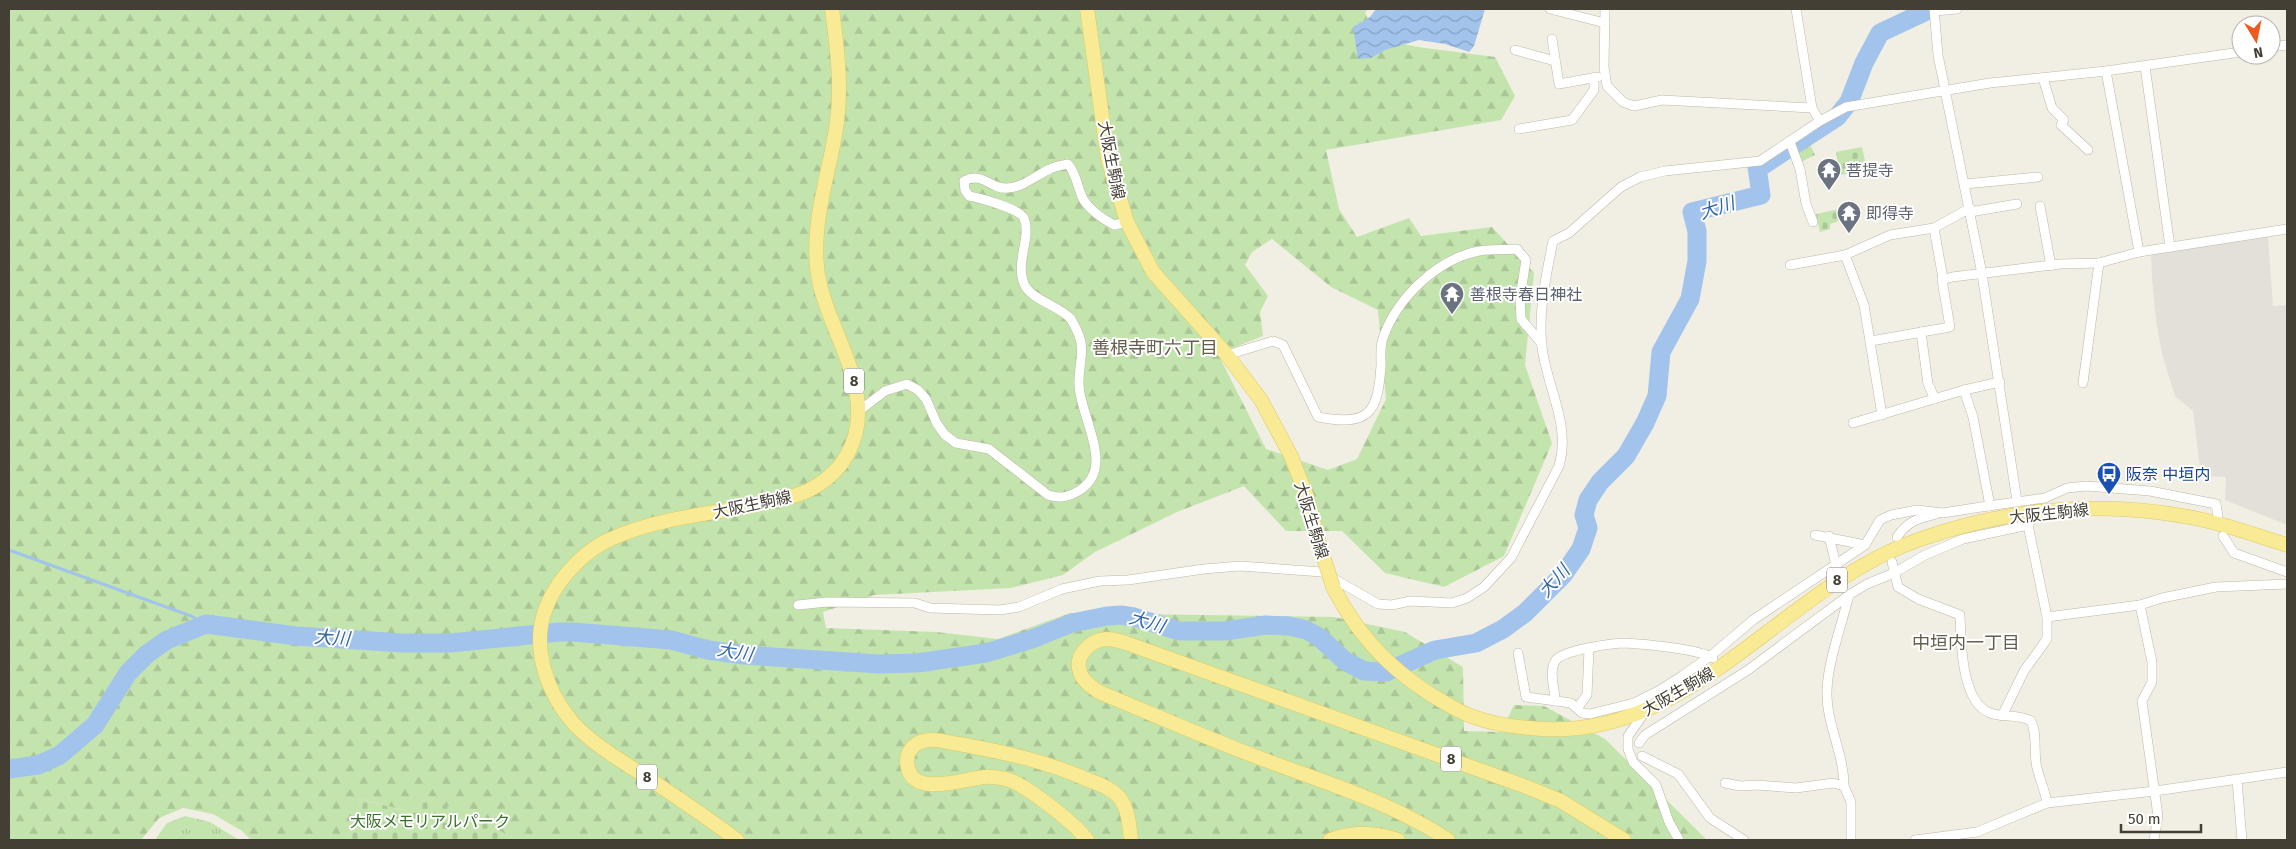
<svg xmlns="http://www.w3.org/2000/svg" width="2296" height="849" viewBox="0 0 2296 849" font-family="'Fira Sans','Noto Sans JP',sans-serif">
<defs>
<pattern id="grass-tufts" width="24" height="20" patternUnits="userSpaceOnUse" patternTransform="scale(1.25)"><rect width="24" height="20" fill="#c4e4ae"/><path d="M3 7l-1-3M5 7V3M7 7l1-3M15 17l-1-3M17 17v-4M19 17l1-3" fill="none" stroke="#aac596"/></pattern>
<pattern id="forest-firs" width="22" height="20" patternUnits="userSpaceOnUse" patternTransform="scale(1.25)"><rect width="22" height="20" fill="#c4e4ae"/><path d="M5 1l3.5 6h-7zM16 11l3.5 6h-7z" fill="#aac596"/></pattern>
<pattern id="cemetery-stones" width="16" height="16" patternUnits="userSpaceOnUse" patternTransform="scale(1.25)"><rect width="16" height="16" fill="#c4e4ae"/><path d="M2 7V4a2 2 0 0 1 4 0v3zM10 15v-3a2 2 0 0 1 4 0v3z" fill="#aac596"/></pattern>
<pattern id="water-waves" width="16" height="10" patternUnits="userSpaceOnUse" patternTransform="scale(1.25)"><rect width="16" height="10" fill="#a2c4ec"/><path d="M0 5q4-4 8 0t8 0" fill="none" stroke="#86a1c0"/></pattern>
</defs>
<rect width="100%" height="100%" fill="#f1efe4"/>
<path fill="#e3e0d9" d="M2268,237L2273,306L2287,305V525L2225,500L2226,477L2201,476L2193,411L2175,396L2162,354L2156,320L2152,279L2151,252Z"/>
<path fill="url(#grass-tufts)" d="M185,816L210,822L239,840H155L167,823Z"/>
<path fill="url(#forest-firs)" fill-rule="evenodd" d="M9,9H1368L1365,12L1375,38L1418,47L1495,57L1515,96L1501,120L1326,150L1339,209L1357,237L1409,218L1421,236L1492,227L1534,273L1525,365L1552,443L1504,556L1444,587L1385,573L1342,531H1286L1244,486L1177,512L1095,552L1063,575L1011,588L874,595L823,612L826,628L936,632L998,639L1070,613L1334,617L1405,632L1463,667L1464,731L1501,732L1514,705L1544,706L1605,739L1707,840H514L469,811L410,812L361,799L347,840H251L242,831L213,814L183,808L159,818L141,840H9ZM1272,239L1331,287L1378,310L1386,399L1357,459L1328,470L1266,449L1218,354L1263,336L1260,312L1268,296L1245,265L1252,252Z"/>
<g fill="url(#cemetery-stones)">
<path d="M1807,138L1815,155L1801,162L1793,145Z"/>
<path d="M1862,147L1867,170L1841,175L1836,152Z"/>
<path d="M1853,206L1856,215L1830,224V229L1820,232L1816,214Z"/>
<path d="M361,799L410,812L418,799L470,811L514,840H347Z"/>
</g>
<path fill="url(#water-waves)" d="M1376,9H1485L1474,46L1469,52L1445,44L1419,40L1385,50L1371,58L1358,59L1353,27L1370,17Z"/>
<g fill="none" stroke-linecap="round" stroke-linejoin="round">
<path stroke="#a2c4ec" stroke-width="3" d="M9,550L191,616L206,624"/>
<path stroke="#a2c4ec" stroke-width="19" d="M9,769L38,765L60,755L95,725L128,673L147,654L167,640L206,624L296,636L402,643H450L559,632H573L671,640L708,650L744,655L879,664L917,663L986,653L1032,639L1072,623L1107,616L1121,615L1134,617L1179,631H1225L1266,625L1289,626L1306,630L1319,637L1345,661L1364,671L1386,672L1435,650L1476,643L1503,629L1525,613L1563,575L1581,549L1588,528L1584,515L1588,500L1600,482L1626,456L1645,423L1657,396L1661,352L1690,299L1697,261V231L1692,212L1761,195L1757,167L1765,164L1837,117L1849,102L1864,63L1880,33L1931,9"/>
<defs>
<g id="street">
<path d="M1550,9L1605,23"/>
<path d="M1605,9L1604,67L1607,86L1623,102L1634,106L1662,100L1812,108L1820,121"/>
<path d="M1796,9L1812,108"/>
<path d="M1934,9L1938,55L1982,274L2017,501"/>
<path d="M1935,11L1957,9"/>
<path d="M1552,39L1559,84L1598,77"/>
<path d="M2271,47L2287,45"/>
<path d="M1515,50L1555,61"/>
<path d="M2145,66L2170,247"/>
<path d="M2106,71L2139,252"/>
<path d="M2043,78L2052,108L2064,120L2061,125L2088,150"/>
<path d="M1519,129L1572,120L1594,90V78"/>
<path d="M1790,142L1800,169L1806,204L1813,222"/>
<path d="M1965,184L2038,177"/>
<path d="M2040,206L2051,266"/>
<path d="M1970,212L2017,204"/>
<path d="M1934,228L1943,279"/>
<path d="M1845,255L1864,305L1882,415"/>
<path d="M1790,265L1845,255L1890,235L1934,228L1970,208"/>
<path d="M1921,332L1928,384L1935,399"/>
<path d="M1871,341L1950,327L1942,280L1952,277L2060,264L2099,263L2139,252L2287,229"/>
<path d="M1227,355L1273,341L1283,345L1318,417C1369,427 1378,413 1381,365C1381,356 1380,346 1383,338C1397,298 1437,259 1479,251C1491,249 1505,250 1517,249L1526,260L1520,298L1521,319L1542,344"/>
<path d="M2083,383L2099,263"/>
<path d="M1964,390L2000,382"/>
<path d="M859,411L885,391L907,384L918,390L926,399L937,424L945,435L956,443L989,449L1048,495C1060,499 1069,497 1080,490C1116,467 1080,417 1079,385C1078,367 1086,350 1078,333C1076,328 1073,323 1071,319C1061,307 1033,300 1025,286C1014,263 1032,238 1024,218C1020,209 980,198 969,196L965,190L964,181C984,171 990,190 1008,188C1024,187 1036,175 1050,169C1055,166 1062,165 1068,164C1076,173 1077,185 1082,197C1088,209 1103,219 1114,225L1127,222"/>
<path d="M1853,423L1964,390L1973,417L1990,506"/>
<path d="M1815,535L1865,545"/>
<path d="M1829,536L1836,565"/>
<path d="M2223,536L2234,553L2287,572"/>
<path d="M1897,537C1907,522 1918,518 1936,514"/>
<path d="M1892,562L1898,587L1918,599L1960,615C1961,641 1961,702 1990,713C2004,718 2019,714 2031,721C2038,736 2033,752 2037,768C2040,780 2045,790 2047,803"/>
<path d="M798,605L827,602L915,603L930,608L1000,610L1019,607L1062,589L1100,581L1128,580L1204,569L1240,566L1322,572L1378,604L1392,605L1410,601L1452,603L1467,598L1484,587L1511,558L1559,466C1571,424 1547,388 1542,347C1538,311 1546,276 1553,241L1569,233L1621,187L1640,177L1665,171L1760,161L1820,121L1846,107L1990,83L2106,71L2241,52"/>
<path d="M2140,605L2152,662V682L2142,701L2158,816L2154,840"/>
<path d="M2047,617L2140,605L2162,598L2216,587L2287,584"/>
<path d="M1518,653L1526,697L1571,703L1582,713L1590,714L1634,703L1660,690L1682,676L1713,654L1753,620L1865,545L1880,520L1891,515L1917,510L1943,513L1981,507L2045,498L2067,488L2086,486L2150,491L2216,504L2218,516"/>
<path d="M1555,701C1555,688 1548,671 1556,660C1564,650 1613,643 1626,643C1644,644 1699,649 1713,658"/>
<path d="M1578,707L1587,695L1589,649"/>
<path d="M1645,712L1628,736V749L1633,762L1656,785L1669,822L1679,840"/>
<path d="M2002,716L2024,671L2047,639V617L2028,525L2031,521"/>
<path d="M1639,743L1645,735L1748,670L1849,595"/>
<path d="M1642,756L1678,774L1710,818L1744,840"/>
<path d="M2237,780L2242,840"/>
<path d="M1725,783L1740,786L1757,785L1796,788L1833,783L1844,786L1851,802V840"/>
<path d="M1844,786C1844,753 1826,723 1827,692C1827,664 1842,624 1849,595L1867,584L1894,573L1925,555L1963,539L2028,525"/>
<path d="M1915,840L1977,832L2047,803L2155,791L2287,772"/>
</g>
<g id="primary">
<path d="M1087,9L1108,159L1127,222L1153,272L1227,355L1261,400L1291,456L1306,494L1321,549"/>
<path d="M1333,587C1362,643 1398,677 1452,707C1476,721 1503,726 1530,728C1689,746 1780,588 1918,540C2007,508 2102,500 2194,518C2226,524 2257,536 2287,545"/>
<path d="M737,840C708,818 678,798 648,778C623,762 595,746 574,724C553,700 539,668 540,636C541,615 550,595 563,578C576,562 592,547 611,539C652,520 700,515 744,507C765,503 785,500 805,492C822,484 838,471 847,455C881,395 828,334 818,275C810,223 830,173 837,122C842,84 837,47 832,9"/>
<path d="M1087,840C1076,824 1025,784 1006,779C999,778 991,776 984,777C962,779 908,800 907,761C907,749 917,741 929,740C938,739 950,743 959,744C1003,752 1045,761 1086,779C1098,784 1110,787 1119,797C1129,809 1129,825 1131,840"/>
<path d="M1330,840C1354,831 1375,832 1398,840"/>
<path d="M1448,840C1390,801 1322,782 1257,757C1204,737 1152,714 1099,692C1092,687 1083,682 1080,672C1074,656 1090,640 1106,639C1112,639 1120,641 1126,643L1524,786L1561,801L1624,840"/>
</g>
</defs>
<use href="#street" stroke="#bcb8a7" stroke-width="10"/>
<use href="#primary" stroke="#ddca66" stroke-width="15"/>
<use href="#street" stroke="#fff" stroke-width="9"/>
<use href="#primary" stroke="#f9ea95" stroke-width="14"/>
<defs>
<path id="primary-bridge" d="M1321,549L1333,587"/>
</defs>
<use href="#primary-bridge" stroke="#ddca66" stroke-width="15" stroke-linecap="butt"/>
<use href="#primary-bridge" stroke="#f9ea95" stroke-width="14"/>
</g>
<defs>
<symbol id="temple-pin" viewBox="-11 -11 22 30"><path d="M0 17L-7.5 6A9.5 9.5 0 1 1 7.5 6Z" fill="#6b7280" stroke="#fff"/><path d="M0-6L5-2H3V0L6.5 2.5H4V6H1.5V3h-3V6H-4V2.5H-6.5L-3 0V-2H-5Z" fill="#fff"/></symbol>
<symbol id="bus-pin" viewBox="-11 -11 22 30"><path d="M0 17L-7.5 6A9.5 9.5 0 1 1 7.5 6Z" fill="#1a4fb4" stroke="#fff"/><path d="M-5-6H5V4H4V6H2V4H-2V6H-4V4H-5ZM-3.5-4V0h7V-4ZM-3.5 1.2v1.5H-2V1.2ZM2 1.2v1.5H3.5V1.2Z" fill="#fff"/></symbol>
</defs>
<g fill-rule="evenodd">
<use href="#temple-pin" x="1815" y="156" width="28" height="38"/>
<use href="#temple-pin" x="1835" y="199" width="28" height="38"/>
<use href="#temple-pin" x="1438" y="280" width="28" height="38"/>
<use href="#bus-pin" x="2095" y="460" width="28" height="38"/>
</g>
<g text-anchor="middle" stroke-width="4" stroke-linejoin="round" paint-order="stroke">
<g fill="#fff" stroke="#7b7971" stroke-width="1">
<rect x="844" y="368.5" width="20" height="25" rx="4"/>
<rect x="1827" y="567.5" width="20" height="25" rx="4"/>
<rect x="1441" y="746.5" width="20" height="25" rx="4"/>
<rect x="637" y="764.5" width="20" height="25" rx="4"/>
</g>
<g font-size="15" font-weight="bold" fill="#433f34">
<text x="854" y="386">8</text>
<text x="1837" y="585">8</text>
<text x="1451" y="764">8</text>
<text x="647" y="782">8</text>
</g>
<g font-size="16" fill="#433f34" stroke="#fff">
<text transform="translate(1112 160) rotate(79)" y="6">大阪生駒線</text>
<text transform="translate(752 504) rotate(-12)" y="6">大阪生駒線</text>
<text transform="translate(2049 513) rotate(-6)" y="6">大阪生駒線</text>
<text transform="translate(1312 520) rotate(73)" y="6">大阪生駒線</text>
<text transform="translate(1678 691) rotate(-30)" y="6">大阪生駒線</text>
</g>
<g font-size="16" fill="#5b616d" stroke="#fff" text-anchor="start">
<text x="1846" y="176">菩提寺</text>
<text x="1866" y="219">即得寺</text>
<text x="1470" y="300">善根寺春日神社</text>
</g>
<g font-size="16" fill="#164399" stroke="#fff" text-anchor="start">
<text x="2126" y="480">阪奈 中垣内</text>
</g>
<g font-size="16" fill="#3c712b" stroke="#fff">
<text x="430" y="827">大阪メモリアルパーク</text>
</g>
<g font-size="18" font-style="italic" fill="#3367a9" stroke="#fff">
<text transform="translate(1717 208) rotate(-18)" y="6">大川</text>
<text transform="translate(1554 581) rotate(-48)" y="6">大川</text>
<text transform="translate(1147 622) rotate(16)" y="6">大川</text>
<text transform="translate(332 638) rotate(4)" y="6">大川</text>
<text transform="translate(735 652) rotate(9)" y="6">大川</text>
</g>
<g font-size="18" fill="#655e4c" stroke="#fff">
<text x="1155" y="354">善根寺町六丁目</text>
<text x="1966" y="649">中垣内一丁目</text>
</g>
</g>
<rect width="2296" height="849" fill="none" stroke="#433f34" stroke-width="20"/>
<g transform="translate(2256 40) rotate(170)"><circle r="24" fill="#ffffff" stroke="#b4b2ae"/>
<path d="M0-4L9 19L0 12L-9 19Z" fill="#f0591d"/>
<text y="-8" font-size="14" font-weight="bold" text-anchor="middle" fill="#433f34">N</text>
</g>
<path d="M2121 824v8h80v-8" fill="none" stroke="#433f34" stroke-width="2.5"/>
<text x="2128" y="824" font-size="15" fill="#433f34" stroke="#ffffff" stroke-width="4" paint-order="stroke">50 m</text>
</svg>
